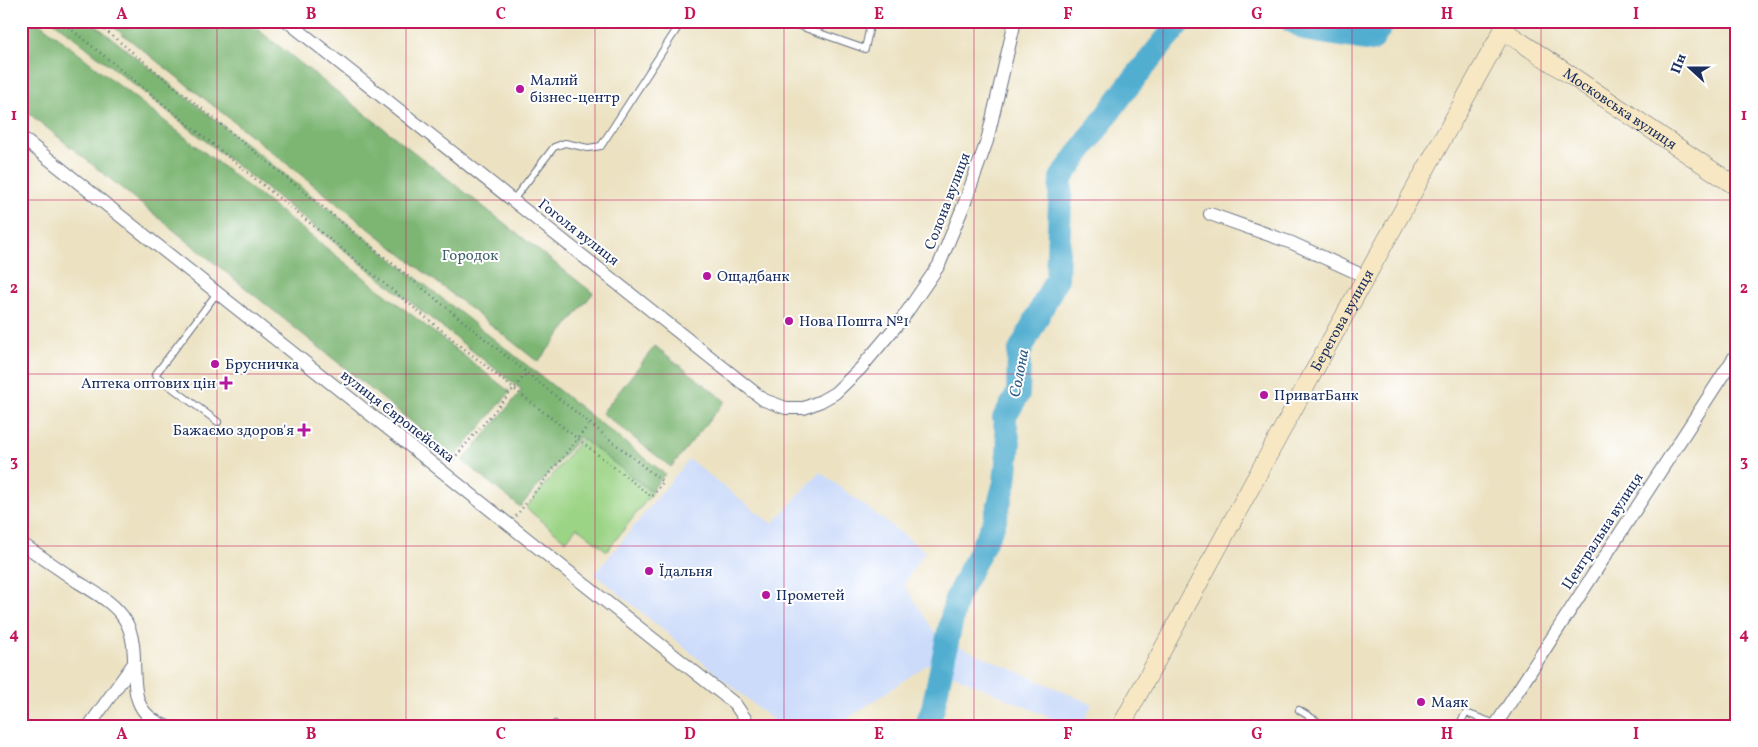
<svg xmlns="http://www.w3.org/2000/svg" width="1758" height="747" viewBox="0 0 1758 747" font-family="Vollkorn,serif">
<rect width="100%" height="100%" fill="#fff"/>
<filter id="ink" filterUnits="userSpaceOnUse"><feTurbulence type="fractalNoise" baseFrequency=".02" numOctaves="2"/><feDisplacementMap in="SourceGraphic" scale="10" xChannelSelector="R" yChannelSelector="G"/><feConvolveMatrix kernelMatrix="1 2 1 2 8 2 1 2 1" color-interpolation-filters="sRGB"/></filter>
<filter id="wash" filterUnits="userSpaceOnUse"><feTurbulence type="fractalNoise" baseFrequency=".0096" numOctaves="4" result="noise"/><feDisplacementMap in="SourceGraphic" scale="20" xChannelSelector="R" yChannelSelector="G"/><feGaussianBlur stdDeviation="1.12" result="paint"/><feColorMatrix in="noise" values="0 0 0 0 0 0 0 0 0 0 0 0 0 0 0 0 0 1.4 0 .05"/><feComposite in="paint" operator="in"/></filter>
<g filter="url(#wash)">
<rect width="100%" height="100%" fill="#ece2c2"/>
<path fill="#ccdbfa" d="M689,459L772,524L820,472L925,551L904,584L938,637L1092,704L1082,726H1069L928,664L837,726H780L595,574Z"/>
<path fill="#9cd486" stroke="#5c8272" d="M583,437L652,493L607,551L577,527L566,541L526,508Z"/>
<g fill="#7db673" stroke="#4c7268">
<path d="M21,21H37L510,392L455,457L21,107Z"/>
<path d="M53,21H90L665,474L651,491L580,437L520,507L463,461L522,390Z"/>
<path d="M106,21H247L593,293L538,362Z"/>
<path d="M655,346L725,401L671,467L602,413Z"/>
</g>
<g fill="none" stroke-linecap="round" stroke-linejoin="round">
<g stroke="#51aed0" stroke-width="24">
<path d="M1292,21L1309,30L1372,40L1384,21"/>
<path d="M926,726L933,708L956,599L994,523L1005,482L1009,443L1004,418L1018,394L1019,353L1057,278L1061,178L1125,90L1181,21"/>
</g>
</g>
</g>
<g filter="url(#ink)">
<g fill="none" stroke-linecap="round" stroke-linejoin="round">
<defs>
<g id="lane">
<path d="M785,21L865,49L871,21"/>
<path d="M513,200L554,147L565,143L588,148L601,146L682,21"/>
<path d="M217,293L155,375L218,422"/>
<path d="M1299,710L1325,726"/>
<path d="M555,724L557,726"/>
<path d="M1458,726L1466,713L1496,724"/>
</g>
<g id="street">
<path d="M287,21L764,400L786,408H804L821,401L835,393L860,369L902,319L939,265L965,202L987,141L1015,21"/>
<path d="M21,137L735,704L750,726"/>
<path d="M1210,214L1292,243L1366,277"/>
<path d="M21,543C40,556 59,569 78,582C94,592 115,603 125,620C147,657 115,708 166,726"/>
<path d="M89,726L134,663"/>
<path d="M1495,726L1737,353"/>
</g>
<g id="secondary">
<path id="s1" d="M1503,30L1737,187"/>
<path id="s2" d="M1121,726L1327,347L1508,21"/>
</g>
</defs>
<use href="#lane" stroke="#646e81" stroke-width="8"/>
<use href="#street" stroke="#646e81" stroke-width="14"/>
<use href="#secondary" stroke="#646e81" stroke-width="19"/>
<g stroke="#646e81" stroke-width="2.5" stroke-dasharray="1 4" stroke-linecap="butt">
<path d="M61,21L514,389L652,497L663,482L527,373L94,21"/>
<path d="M450,463L527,373"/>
<path d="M516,516L590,423"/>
</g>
<use href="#lane" stroke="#fff" stroke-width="6"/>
<use href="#street" stroke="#fff" stroke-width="12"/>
<use href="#secondary" stroke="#f7e8c3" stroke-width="18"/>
</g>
</g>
<path fill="none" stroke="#c2185b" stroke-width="1" stroke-opacity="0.55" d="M217,21V726M406,21V726M595,21V726M784,21V726M974,21V726M1163,21V726M1352,21V726M1541,21V726M21,200H1737M21,374H1737M21,546H1737"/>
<g fill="#b5179e" stroke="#fff" stroke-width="2">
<circle cx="520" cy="89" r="5"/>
<circle cx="707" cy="276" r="5"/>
<circle cx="789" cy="321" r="5"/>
<circle cx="215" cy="364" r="5"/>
<path d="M223.5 375.5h5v5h5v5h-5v5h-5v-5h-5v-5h5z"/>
<circle cx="1264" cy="395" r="5"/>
<path d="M301.5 422.5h5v5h5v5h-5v5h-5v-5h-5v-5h5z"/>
<circle cx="649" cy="571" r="5"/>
<circle cx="766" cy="595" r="5"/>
<circle cx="1421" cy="702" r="5"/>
</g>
<g text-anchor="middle" stroke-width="4" stroke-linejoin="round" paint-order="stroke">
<g font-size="15" fill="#1b2f5e" stroke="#fff" text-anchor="start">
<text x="530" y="85">Малий<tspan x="530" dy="17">бізнес-центр</tspan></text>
<text x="717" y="281">Ощадбанк</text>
<text x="799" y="326">Нова Пошта №1</text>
<text x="225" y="369">Брусничка</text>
<text x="216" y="388" text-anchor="end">Аптека оптових цін</text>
<text x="1274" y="400">ПриватБанк</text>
<text x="294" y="435" text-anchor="end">Бажаємо здоров'я</text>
<text x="659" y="576">Їдальня</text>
<text x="776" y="600">Прометей</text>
<text x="1431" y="707">Маяк</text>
</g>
<g font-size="15" fill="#1b2f5e" stroke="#fff">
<text dy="5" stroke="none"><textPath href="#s1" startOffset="141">Московська вулиця</textPath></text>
<text transform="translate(947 201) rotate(-69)" y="5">Солона вулиця</text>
<text transform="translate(579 232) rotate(38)" y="5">Гоголя вулиця</text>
<text dy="5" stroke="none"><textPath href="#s2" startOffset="462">Берегова вулиця</textPath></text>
<text transform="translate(398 416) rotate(38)" y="5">вулиця Європейська</text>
<text transform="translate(1602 531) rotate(-57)" y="5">Центральна вулиця</text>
</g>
<g font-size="15" fill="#42616a" stroke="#fff">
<text x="470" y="260">Городок</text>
</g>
<g font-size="16" font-style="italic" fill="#2e5b86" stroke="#fff">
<text transform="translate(1018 373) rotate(-79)" y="6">Солона</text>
</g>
</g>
<rect width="1758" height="747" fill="none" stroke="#fff" stroke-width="55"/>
<g transform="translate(1690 68) rotate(291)" stroke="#ffffff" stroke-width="4" paint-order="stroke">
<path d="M0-4L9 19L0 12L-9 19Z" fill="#1b2f5e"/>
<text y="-8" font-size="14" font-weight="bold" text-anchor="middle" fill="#1b2f5e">Пн</text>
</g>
<rect x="28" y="28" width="1702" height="692" fill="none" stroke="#c2185b" stroke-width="2"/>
<g font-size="16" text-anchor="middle" font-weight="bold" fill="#c2185b">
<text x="122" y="19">A</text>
<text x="311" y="19">B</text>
<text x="501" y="19">C</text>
<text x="690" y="19">D</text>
<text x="879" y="19">E</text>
<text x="1068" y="19">F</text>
<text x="1257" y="19">G</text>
<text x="1447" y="19">H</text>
<text x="1636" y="19">I</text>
<text x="14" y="120">1</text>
<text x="1744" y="120">1</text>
<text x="14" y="293">2</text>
<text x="1744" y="293">2</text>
<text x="14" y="466">3</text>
<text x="1744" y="466">3</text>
<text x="14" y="639">4</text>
<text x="1744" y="639">4</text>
<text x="122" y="739">A</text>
<text x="311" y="739">B</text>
<text x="501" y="739">C</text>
<text x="690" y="739">D</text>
<text x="879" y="739">E</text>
<text x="1068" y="739">F</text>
<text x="1257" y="739">G</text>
<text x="1447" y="739">H</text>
<text x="1636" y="739">I</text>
</g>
</svg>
